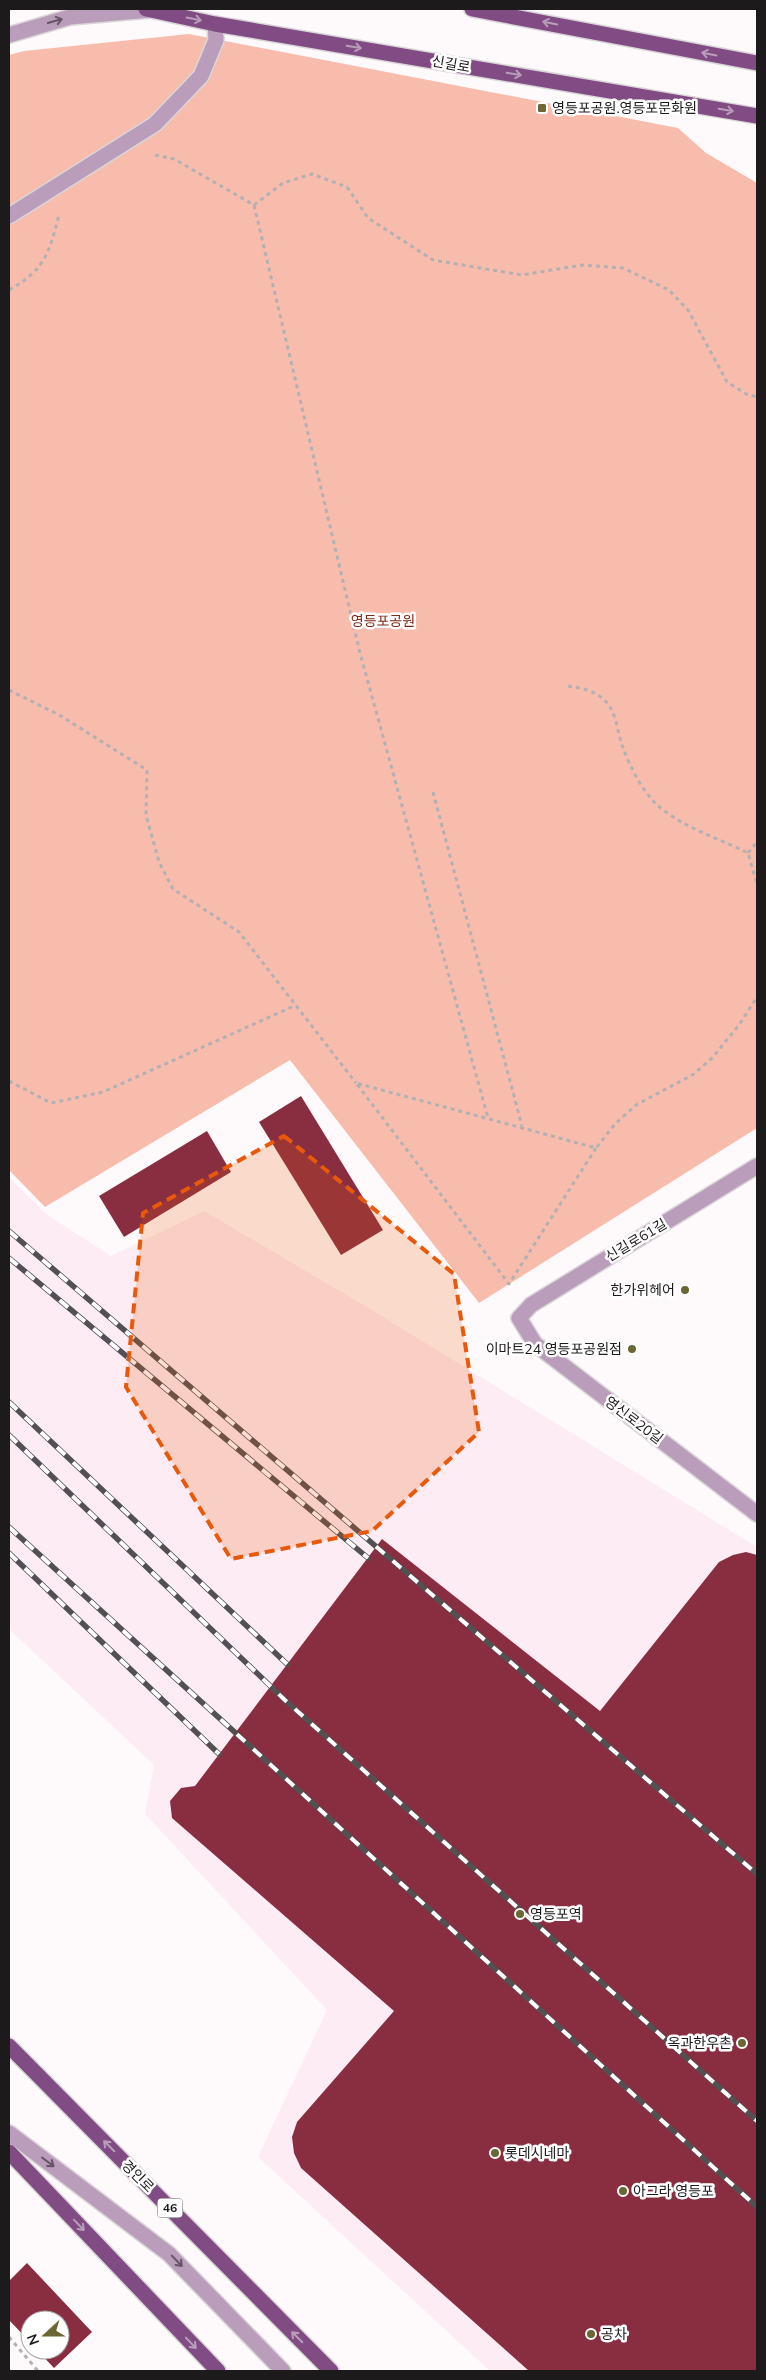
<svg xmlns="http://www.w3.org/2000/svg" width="766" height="2380" viewBox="0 0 766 2380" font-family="Mulish,'Noto Sans KR',sans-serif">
<rect width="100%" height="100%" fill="#fefafc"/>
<path fill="#fdecf4" d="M9,1177L46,1214L111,1256L204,1211L370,1309L757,1547V2371H490L258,2157L327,2010L145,1814L154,1765L9,1629Z"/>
<path fill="#f8bcad" d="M189,34L678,128L706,153L757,183V1128L479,1303L290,1060L45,1207L9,1170V55L24,51Z"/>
<g fill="#892e41">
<path d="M301,1096L383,1230L341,1255L259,1122Z"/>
<path d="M207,1131L231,1172L124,1237L99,1196Z"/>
<path d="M382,1539L600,1711L719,1562L733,1555L746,1552L757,1555V2371H529L301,2168L294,2153L292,2137L297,2122L394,2011L172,1818L170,1801L181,1788L195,1786Z"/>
<path d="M27,2263L92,2332L54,2368L37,2350H60V2320H30V2342L9,2320V2281Z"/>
</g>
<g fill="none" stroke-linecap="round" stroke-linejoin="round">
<defs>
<g id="minor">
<path d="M9,35L70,17L150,10"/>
<path d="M9,216L155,124L201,76L216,40L215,24"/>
<path d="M757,1166L531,1305L519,1318L535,1344L757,1514"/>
<path d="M9,2133L169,2254L283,2371"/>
</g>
<g id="major">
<path d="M146,9L215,24L757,116"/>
<path d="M472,9L757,63"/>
<path d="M9,2046L331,2371"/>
<path d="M9,2152L218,2371"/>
</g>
</defs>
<use href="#minor" stroke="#dad6d8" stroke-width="18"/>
<use href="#major" stroke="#dad6d8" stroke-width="18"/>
<g stroke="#b4b0b2" stroke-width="3" stroke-dasharray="4 4" stroke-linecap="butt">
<path d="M155,155L174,159L254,205L360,653L488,1118"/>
<path d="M254,205L283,183L312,174L347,187L368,218L433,260L522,275L582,265L623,268L669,290L688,310L727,382L746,394L757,397"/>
<path d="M9,290C45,270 49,253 59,215"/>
<path d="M568,686C580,688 594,690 603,699C616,709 617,730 622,745C630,767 643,794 662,809C687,829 720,839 748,853L757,884"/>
<path d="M9,690L61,716L147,770L146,815L159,862L173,889L239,932L356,1083"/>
<path d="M433,792L522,1126"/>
<path d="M748,853L757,842"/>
<path d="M9,1081L51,1103L103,1092L294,1006"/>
<path d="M596,1148L509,1284L356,1083L596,1148L615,1124L636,1105L694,1074L713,1057L739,1025L757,997"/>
<path d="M9,2337L38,2371"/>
</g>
<use href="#minor" stroke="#ba9cbb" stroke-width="15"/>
<use href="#major" stroke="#804c83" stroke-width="15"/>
<defs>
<g id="rail">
<path d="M9,1231L757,1874"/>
<path d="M9,1258L368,1558"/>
<path d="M9,1402L287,1664"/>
<path d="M9,1435L287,1702L757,2121"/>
<path d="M9,1527L757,2207"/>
<path d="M9,1553L219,1754"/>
</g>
</defs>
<use href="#rail" stroke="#535052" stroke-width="5.5"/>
<use href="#rail" stroke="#fff" stroke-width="4" stroke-dasharray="11" stroke-linecap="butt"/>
</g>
<defs><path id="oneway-shaft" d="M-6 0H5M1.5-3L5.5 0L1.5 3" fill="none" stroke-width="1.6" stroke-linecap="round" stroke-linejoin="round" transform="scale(1.25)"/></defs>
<g stroke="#b99dbb">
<use href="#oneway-shaft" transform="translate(194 19) rotate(11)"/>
<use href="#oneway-shaft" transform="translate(550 23) rotate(-169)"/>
<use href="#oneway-shaft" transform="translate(354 47) rotate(10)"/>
<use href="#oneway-shaft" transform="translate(709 54) rotate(-169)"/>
<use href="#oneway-shaft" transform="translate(514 74) rotate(10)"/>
<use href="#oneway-shaft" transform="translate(726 110) rotate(10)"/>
<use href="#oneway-shaft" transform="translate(109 2146) rotate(-135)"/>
<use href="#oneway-shaft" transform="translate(79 2225) rotate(46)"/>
<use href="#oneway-shaft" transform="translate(297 2337) rotate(-135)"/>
<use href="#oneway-shaft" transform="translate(191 2343) rotate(46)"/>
</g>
<g stroke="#645464">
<use href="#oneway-shaft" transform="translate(55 21) rotate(-16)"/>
<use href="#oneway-shaft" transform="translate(48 2162) rotate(37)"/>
<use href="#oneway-shaft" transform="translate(177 2261) rotate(46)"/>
</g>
<path fill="#e8590c" fill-opacity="0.2" stroke="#e8590c" stroke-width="4" stroke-dasharray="10 6" stroke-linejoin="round" d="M284,1136L454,1274L479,1432L372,1531L231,1559L126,1387L143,1213Z"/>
<g fill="#6b6633" stroke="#fff" stroke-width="2">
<rect x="537" y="103" width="10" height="10" rx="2.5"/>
<circle cx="685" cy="1290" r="5"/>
<circle cx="632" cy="1349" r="5"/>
<circle cx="520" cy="1914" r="5"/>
<circle cx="742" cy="2043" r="5"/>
<circle cx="495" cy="2153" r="5"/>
<circle cx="623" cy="2191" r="5"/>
<circle cx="591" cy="2334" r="5"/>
</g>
<g text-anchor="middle" stroke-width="5" stroke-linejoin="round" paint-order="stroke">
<rect fill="#fff" stroke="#615f60" stroke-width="1" x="157.5" y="2198.5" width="25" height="19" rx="4"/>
<g font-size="12" font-weight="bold" fill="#1d1a1c">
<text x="170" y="2212">46</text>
</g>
<g font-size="14" fill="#1d1a1c" stroke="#fff">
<text transform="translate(451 64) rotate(10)" y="5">신길로</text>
<text transform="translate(636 1240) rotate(-31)" y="5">신길로61길</text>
<text transform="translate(634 1420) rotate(37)" y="5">영신로20길</text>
<text transform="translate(138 2176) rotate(45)" y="5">경인로</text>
</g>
<g font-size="14" fill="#1d1a1c" stroke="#fff" text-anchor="start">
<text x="552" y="113">영등포공원.영등포문화원</text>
<text x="675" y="1295" text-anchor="end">한가위헤어</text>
<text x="622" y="1354" text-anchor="end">이마트24 영등포공원점</text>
<text x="530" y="1919">영등포역</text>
<text x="732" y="2048" text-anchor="end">옥과한우촌</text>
<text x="505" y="2158">롯데시네마</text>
<text x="633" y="2196">아그라 영등포</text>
<text x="601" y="2339">공차</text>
</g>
<g font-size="14" fill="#802915" stroke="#fff">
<text x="383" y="626">영등포공원</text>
</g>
</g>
<rect width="766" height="2380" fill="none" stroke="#1d1a1c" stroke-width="20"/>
<g transform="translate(45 2335) rotate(249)"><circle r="24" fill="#ffffff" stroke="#a5a3a4"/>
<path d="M0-4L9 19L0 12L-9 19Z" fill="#6b6633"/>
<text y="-8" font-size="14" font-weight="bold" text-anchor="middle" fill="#1d1a1c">N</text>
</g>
</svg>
